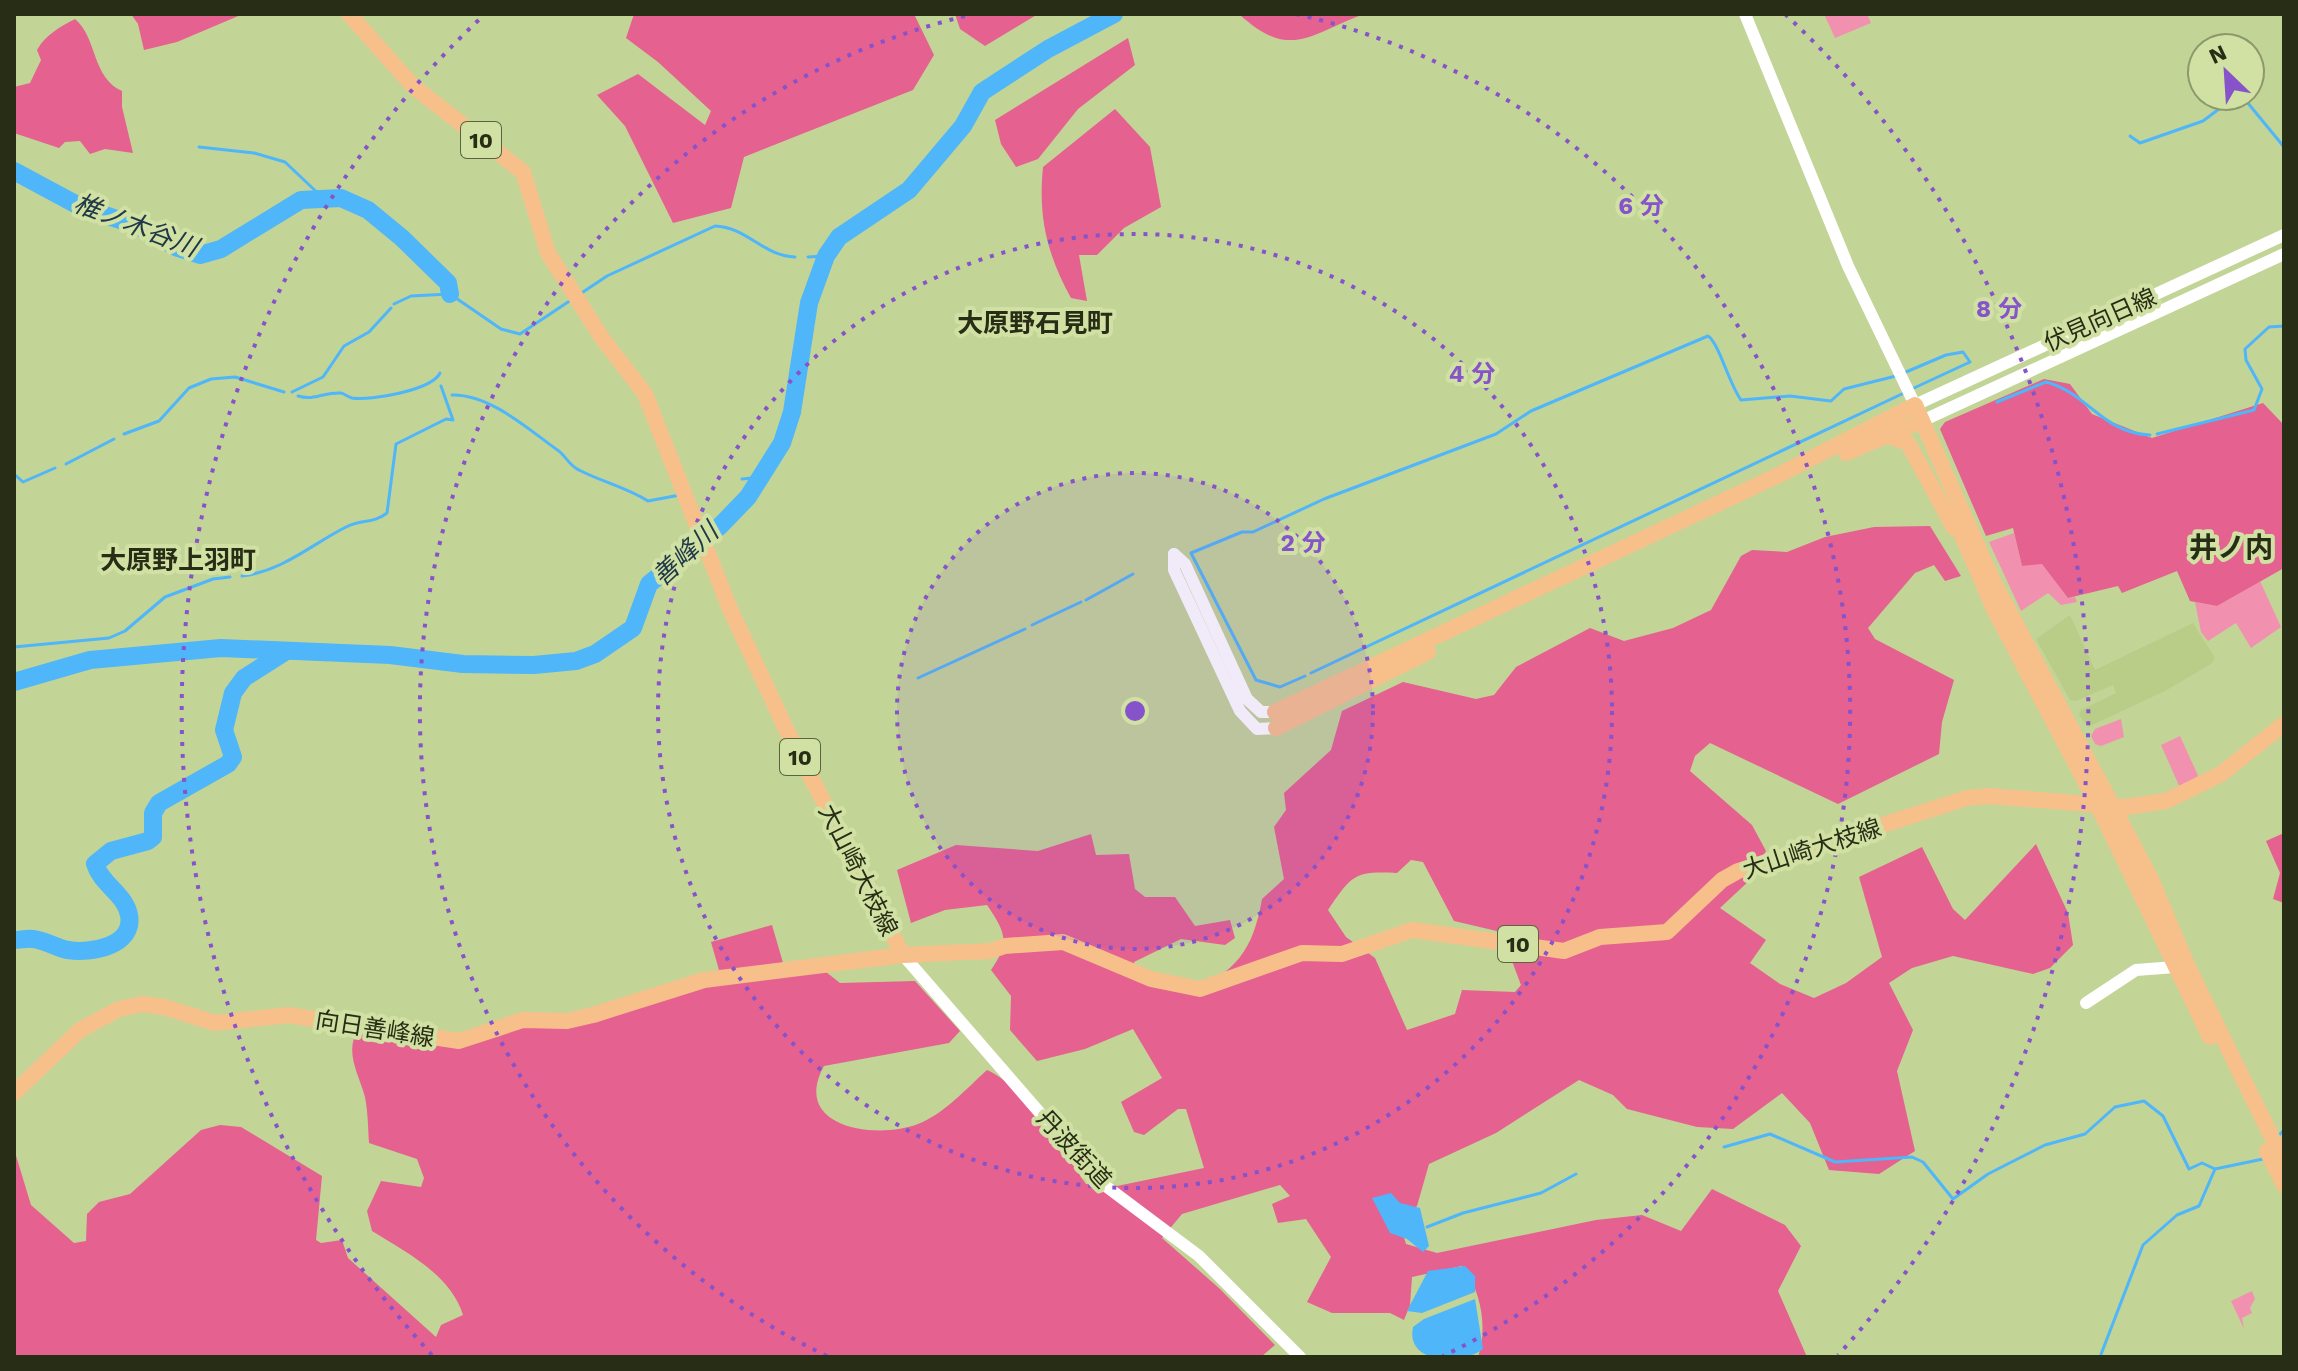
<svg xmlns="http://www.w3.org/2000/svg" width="2298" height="1371" viewBox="0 0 2298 1371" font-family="'Work Sans','Noto Sans JP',sans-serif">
<rect width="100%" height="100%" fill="#c3d497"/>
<path fill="#bacd88" d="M2070,615L2095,670L2193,623L2215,658L2211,664L2165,691L2088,727L2079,715L2081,710L2116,693L2113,685L2076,701L2070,700L2036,639Z"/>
<g fill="#f291af">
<path d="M1824,14H1867L1871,23L1835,38Z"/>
<path d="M2014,533L2022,566L2042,563L2068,598L2075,597L2077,602L2061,605L2048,593L2021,611L1989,542Z"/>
<path d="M2260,581L2281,627L2251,648L2236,623L2208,641L2201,632L2195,602L2217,606Z"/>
<path d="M2121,719L2124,737L2101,746L2095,744L2091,736L2095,729Z"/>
<path d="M2180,736L2200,780L2181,790L2161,745Z"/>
<path d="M2252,1291L2255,1299L2250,1308L2252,1313L2242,1318L2244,1329L2231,1301Z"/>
</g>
<g fill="#e56190" fill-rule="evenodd">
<path d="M131,14H243L177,42L144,50L138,24Z"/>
<path d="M634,14H914L934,55L913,90L744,157L731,208L673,223L625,126L597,95L638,74L705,125L711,111L658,62L626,38Z"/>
<path d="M955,14H1038L985,46L960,29Z"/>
<path d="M1239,14H1364C1310,34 1290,61 1239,14Z"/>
<path d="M75,19C97,37 92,78 122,91V107L133,153L105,149L90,154L80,141L65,142L59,148L14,133V87L30,83L41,60L37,50C45,35 60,27 75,19Z"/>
<path d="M1128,38L1135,65L1078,109L1038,159L1016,167L1001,144L995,120Z"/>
<path d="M1115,109L1150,147L1161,207L1124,228L1097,255H1079L1087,301L1071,298C1047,254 1038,218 1043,167Z"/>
<path d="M2044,379L2070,384L2092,414L2152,438L2263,403L2284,425V568L2217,606L2190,601L2177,571L2122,593L2118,586L2068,598L2042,564L2022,566L2013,528L1986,536L1940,429L1945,422Z"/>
<path d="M1930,526L1961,576L1945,581L1934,565L1915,573L1868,628L1875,639L1954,680L1942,722L1939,754L1838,804L1710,743L1695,756L1690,771L1752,825L1766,851L1751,879L1720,908L1766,940L1750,963L1780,984L1814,998L1846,983L1882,957L1859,877L1922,847L1953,909L1965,920L2036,844L2068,913L2073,945L2050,968L2033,974L1953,956L1912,968L1889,983L1913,1030L1897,1071L1915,1151L1879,1174L1829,1170L1810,1123L1782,1093L1733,1129L1697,1127L1627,1109L1613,1095L1579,1080L1496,1133L1429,1164L1417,1206L1399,1222L1406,1244L1437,1253L1596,1220L1642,1215L1681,1231L1712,1189L1785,1225L1801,1246L1778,1291L1807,1357H1478C1488,1329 1481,1289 1462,1266L1412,1277L1410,1305L1404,1320L1390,1313H1332L1307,1302L1331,1257L1306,1219L1278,1223L1272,1204L1290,1196L1280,1185L1182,1214L1162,1238L1220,1289L1275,1345L1261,1357H14V1149L31,1205L74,1243L86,1241L87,1214L99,1202L130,1194L201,1130L220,1125L241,1127L322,1176L316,1240L321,1243L342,1240L348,1258L436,1337L441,1325L463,1315C451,1275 406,1252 372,1231L367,1211L381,1181L421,1187L424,1178L417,1159L369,1143C368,1128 368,1112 365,1097C359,1074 344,1053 358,1029L456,1045L521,1025L600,1018L719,970L711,942L772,925L786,973L821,968L840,983L915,981L960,1031L949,1043L824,1066C790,1128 877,1140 918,1124C944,1114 967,1088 987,1070C1023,1085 1063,1151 1086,1184L1117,1186L1204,1168L1186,1109H1178L1144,1135L1134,1132L1121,1102L1162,1078L1133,1029L1085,1049L1037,1061L1010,1030L1011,996L991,970C1010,942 1006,933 987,905L945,910L911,923L897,870L956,845L1038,851L1091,834L1096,855L1129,854L1135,889L1145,897H1175L1195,926L1230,920L1235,938L1225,945L1181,939L1134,962L1136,977L1189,994C1236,971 1253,951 1262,899L1284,879L1274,827L1286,810L1284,793L1331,750L1342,711L1403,682L1476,699L1494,695L1516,667L1590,628L1624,641L1673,628L1711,610L1741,556L1752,550L1787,552L1825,537L1874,527ZM1411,860L1423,862L1454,921L1501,932L1521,985L1515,992L1462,990L1455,1014L1407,1030L1375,958L1346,937L1328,910C1352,875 1354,871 1397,873Z"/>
<path d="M2284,833V903L2273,899L2280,873L2266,841Z"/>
</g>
<g fill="#4fb6f9">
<path d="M1391,1193L1400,1203L1420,1208L1429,1246L1423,1252L1407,1239L1390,1233L1372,1198Z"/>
<path d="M1465,1266L1475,1276V1292L1422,1313L1407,1311L1428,1271Z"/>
<path d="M1475,1299L1483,1349C1463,1365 1405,1365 1413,1327L1424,1319Z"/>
</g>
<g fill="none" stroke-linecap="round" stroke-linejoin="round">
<g stroke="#4fb6f9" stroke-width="3">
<path d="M2130,136L2140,143L2203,121L2219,109L2247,102L2284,147"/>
<path d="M199,147L254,153L285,162L323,198"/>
<path d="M808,257L826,256"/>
<path d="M580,294L607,276L715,226C747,227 763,256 795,257"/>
<path d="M394,304L411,296L450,294L501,329L520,334L571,300"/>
<path d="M1906,372L1946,355L1963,352L1970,362L1914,388"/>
<path d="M292,392L323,377L344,346L369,332L391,308"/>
<path d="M452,395C489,394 527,428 556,449C565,454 569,466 579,470C602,482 626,487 648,501L680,495"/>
<path d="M298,396C315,401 324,392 341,393C345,394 348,397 352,398C371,401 432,390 440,373"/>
<path d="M1997,402L2046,382C2088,393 2102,433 2150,435"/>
<path d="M124,434L159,421L189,388L211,379L235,377L284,392"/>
<path d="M2157,434L2254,410L2262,389L2246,360L2245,349L2269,327L2284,326"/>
<path d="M66,464L114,439"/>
<path d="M14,474L23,482L55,468"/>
<path d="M742,479L762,477"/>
<path d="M242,576C283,571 312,544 346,527C361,519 373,524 387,513L396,444L446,419L453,420L441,386"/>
<path d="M1086,600L1133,574"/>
<path d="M1032,625L1081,602"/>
<path d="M14,647L109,638L125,631L165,597L213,579L230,577"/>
<path d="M1311,673L1904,393"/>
<path d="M1305,676L1280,687L1256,680L1191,553L1242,532H1253L1324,499L1496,434L1531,411L1708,336C1719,343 1729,384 1741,400L1790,396L1831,401L1844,389L1896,376"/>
<path d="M918,678L1025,629"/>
<path d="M2278,1136L2284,1130"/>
<path d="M1724,1147L1770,1134L1835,1162L1912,1157L1923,1162L1953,1199L1988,1174L2045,1145L2085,1134L2115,1107L2144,1101L2163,1116L2189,1169L2202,1163L2215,1169L2263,1159"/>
<path d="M1427,1227L1463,1213L1541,1193L1576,1174"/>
<path d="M2100,1357L2143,1245L2177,1215L2199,1206L2215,1169"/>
</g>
<g stroke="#4fb6f9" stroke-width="18">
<path d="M14,171L81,207L138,226L178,248L200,255L221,249L301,200L341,198L368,210L402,238L448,283L450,294"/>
<path d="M14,682L90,660L221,648L390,655L463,664L534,665L576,661L595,654L633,628L649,584L720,526L748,497L782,443L792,412L809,303L826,256L839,237L909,190L963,126L982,92L1048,49L1114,14"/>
<path d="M14,940C20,940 27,938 33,939C45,940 56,948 68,950C90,954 135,946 129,915C125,894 101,884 95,864L111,851L148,841L153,837V813L159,803L228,764L233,757L224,730L233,693L244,678L285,652"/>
</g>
<g stroke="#fff" stroke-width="12">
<path d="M1745,14L1848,266L1915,405L2284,235"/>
<path d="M1922,421L2284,254"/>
<path d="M1174,554V570L1240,711L1257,729L1276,728"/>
<path d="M1174,554L1185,564L1247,699L1261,712H1275"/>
<path d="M903,955L1099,1181L1199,1256L1300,1357"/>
<path d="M2086,1003L2136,970L2175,967"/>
</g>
<g stroke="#f7c08b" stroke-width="16">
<path d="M349,14L413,86L523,172L548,253L602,338L645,394L730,609L787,731L903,955"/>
<path d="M1887,435L1908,443L1954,528"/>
<path d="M1846,453L1922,421"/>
<path d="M1954,517L1995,611L2097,804L2210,1037"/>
<path d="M1275,712L1781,474L1915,405L1993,581L2150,877L2188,967L2284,1162"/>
<path d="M1276,728L1428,652"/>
<path d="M14,1093L80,1030L119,1009L143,1004L164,1007L215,1023L288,1015L459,1041L523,1020L567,1021L593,1015L704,980L903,955L990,951L1005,946L1063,942L1151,979L1200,989L1302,953L1342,954L1412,930L1564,951L1600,937L1667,932L1722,880L1738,871L1967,798L1989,796L2126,807L2166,801L2221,774L2284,724"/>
<path d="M2267,1151L2284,1185"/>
</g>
</g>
<circle cx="1135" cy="711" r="238" fill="#8653cb" fill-opacity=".12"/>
<g fill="none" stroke="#8653cb" stroke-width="4" stroke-dasharray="4 8">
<circle cx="1135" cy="711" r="238"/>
<circle cx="1135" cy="711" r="477"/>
<path d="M827 1356A715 715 0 0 1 974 14M1296 14A715 715 0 0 1 1443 1356"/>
<path d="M432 1355A953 953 0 0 1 485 14M1785 14A953 953 0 0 1 1838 1355"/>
</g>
<g text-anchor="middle" stroke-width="8" stroke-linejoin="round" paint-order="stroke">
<g fill="#d0e1a3" stroke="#5a6440" stroke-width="2">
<rect x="461" y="122" width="40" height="36" rx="6"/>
<rect x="780" y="739" width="40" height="36" rx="6"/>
<rect x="1498" y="926" width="40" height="36" rx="6"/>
</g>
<g font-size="22" font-weight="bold" fill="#282e15">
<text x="481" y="148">10</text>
<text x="800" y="765">10</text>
<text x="1518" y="952">10</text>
</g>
<g font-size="24" fill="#282e15" stroke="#d0e1a3">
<text transform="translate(2100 320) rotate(-24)" y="8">伏見向日線</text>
<text transform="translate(1812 849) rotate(-18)" y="8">大山崎大枝線</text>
<text transform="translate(858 870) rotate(63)" y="8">大山崎大枝線</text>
<text transform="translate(375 1029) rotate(9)" y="8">向日善峰線</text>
<text transform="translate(1074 1149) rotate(47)" y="8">丹波街道</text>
</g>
<g font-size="26" font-style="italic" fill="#213848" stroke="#d0e1a3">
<text transform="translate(136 225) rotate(21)" y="9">椎ノ木谷川</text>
<text transform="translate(685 554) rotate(-43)" y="9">善峰川</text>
</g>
<g font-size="26" font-weight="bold" fill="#282e15" stroke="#d0e1a3">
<text x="1035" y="332">大原野石見町</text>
<text x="178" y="569">大原野上羽町</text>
</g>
<g font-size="28" font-weight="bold" fill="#282e15" stroke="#d0e1a3">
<text x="2231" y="557">井ノ内</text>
</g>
</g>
<circle cx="1135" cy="711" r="12" fill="#8653cb" stroke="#d0e1a3" stroke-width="4"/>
<g font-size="24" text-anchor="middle" font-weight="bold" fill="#8653cb" stroke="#d0e1a3" stroke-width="8" stroke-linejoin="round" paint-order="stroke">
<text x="1641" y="214">6 分</text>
<text x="1999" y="317">8 分</text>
<text x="1472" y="382">4 分</text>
<text x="1303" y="551">2 分</text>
</g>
<rect width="2298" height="1371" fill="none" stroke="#282e15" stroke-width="32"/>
<g transform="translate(2226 72) rotate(335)"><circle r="38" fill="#d0e1a3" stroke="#8d996a" stroke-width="2"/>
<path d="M0-6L14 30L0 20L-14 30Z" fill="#8653cb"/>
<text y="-12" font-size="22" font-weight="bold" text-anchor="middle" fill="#282e15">N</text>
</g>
</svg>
